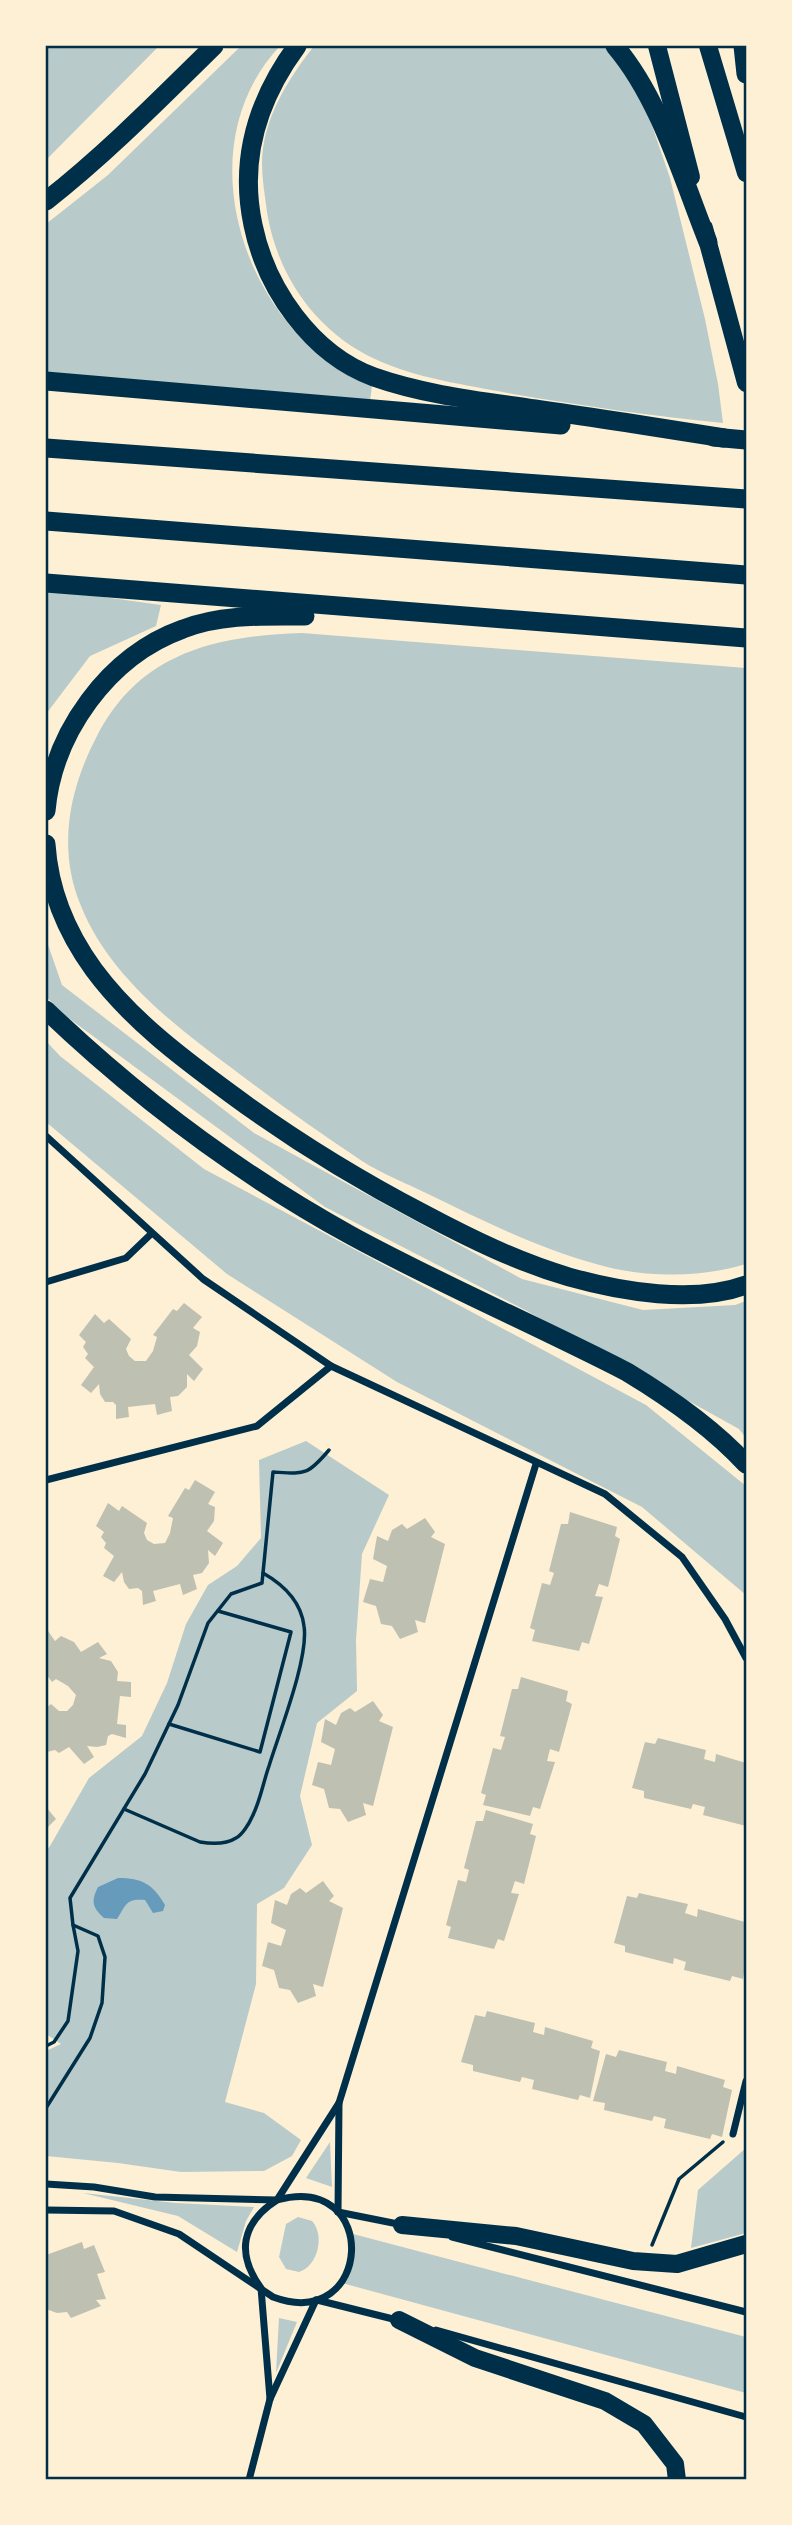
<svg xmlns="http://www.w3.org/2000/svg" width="792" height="2525" viewBox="0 0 792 2525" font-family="Cabin,sans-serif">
<rect width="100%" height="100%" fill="#fdf0d5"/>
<g fill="#b9caca">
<path d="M46,46H159L46,160Z"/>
<path d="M241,46H280C210,120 223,235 280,313C287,322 296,333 304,341C322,358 351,371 372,385L370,402L46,372V224L108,175Z"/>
<path d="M314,46H607L614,53L648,114L670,178L705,319L718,384L723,423C653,416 583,406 513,394C467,385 418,379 375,359C316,332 277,275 267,212C265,196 262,180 262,164C262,120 288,79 314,46Z"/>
<path d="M46,589L161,605L156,626L90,656L46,714Z"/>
<path d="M302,633L746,668V1264C700,1278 643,1278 596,1264C537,1248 482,1220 428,1194C406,1183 382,1174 362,1161C318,1132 275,1101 233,1069C175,1026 109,976 81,906C57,849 69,789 97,736C140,653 214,636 302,633Z"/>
<path d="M46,939L62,985L254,1133L522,1279L643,1310L735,1305L746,1301V1438L739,1429L525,1310L325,1207L59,1011L46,996Z"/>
<path d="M46,1041L60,1056L204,1169L646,1405L746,1486V1595L642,1507L397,1382L227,1274L46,1122Z"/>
<path d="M306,1441L389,1495L362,1554L356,1640L357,1691L317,1723L300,1796L312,1845L284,1888L257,1904L256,1984L225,2102L264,2113L301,2140L292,2156L264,2171L181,2172L118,2163L46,2156V2051L61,2044L46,2034V1851L50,1846L89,1778L142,1736L167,1683L186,1624L208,1585L237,1566L261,1538L259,1460Z"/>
<path d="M330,2142L332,2187L306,2178Z"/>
<path d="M746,2148V2233L691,2248L698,2190Z"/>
<path d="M83,2193L176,2203L254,2207L246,2221L237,2252L178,2216Z"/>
<path d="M298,2217L312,2221C325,2235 318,2266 299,2272L286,2269L279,2257L286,2224Z"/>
<path d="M353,2234L746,2337V2393L342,2283Z"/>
<path d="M279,2318L297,2322L276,2373Z"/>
</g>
<path fill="#669bbc" d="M118,1878C142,1878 153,1884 165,1905L163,1911L153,1913L145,1900C126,1898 126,1905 117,1919L104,1918C92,1907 91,1901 98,1887Z"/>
<g fill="#bec0b2">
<path d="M184,1303L202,1317L193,1328L200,1332L197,1346L189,1355L203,1369L194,1381L187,1374V1387L178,1396L170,1397L172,1411L157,1415L155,1404L128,1407L129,1417L116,1419V1405L113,1402H105L100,1394L99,1384L91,1393L81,1385L94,1367L85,1358L88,1354L83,1347L86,1342L79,1335L95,1314L104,1323L109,1319L131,1339L126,1349L129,1356L135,1361H146L153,1351L157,1337L153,1335L173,1309L177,1311Z"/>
<path d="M195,1480L215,1492L208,1504L215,1507L214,1521L207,1531L223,1543L215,1556L208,1550L209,1563L202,1573L193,1575L197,1589L183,1595L180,1584L153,1591L156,1601L143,1605L142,1591L138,1588L129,1589L124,1582L122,1572L114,1582L103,1576L114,1556L104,1548L106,1543L101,1537L104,1532L96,1526L108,1503L119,1511L122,1506L147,1523L144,1533L147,1540L154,1544L165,1543L170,1533L173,1518L168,1516L185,1488L189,1490Z"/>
<path d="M570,1512L617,1527L615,1536L620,1539L608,1587L599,1584L595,1596L603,1597L589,1644L582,1642L579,1651L532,1641L535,1630L530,1628L542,1583L550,1585L554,1573L549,1571L561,1524H568Z"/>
<path d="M425,1518L435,1532L431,1537L445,1544L425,1623L415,1620L418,1632L400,1639L392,1626L381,1624L376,1606L363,1602L370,1579L383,1582L387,1566L373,1559L377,1536L388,1541L392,1530L402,1524L407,1529Z"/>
<path d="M46,1628L55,1641L61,1636L74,1642L81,1652L98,1642L107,1654L99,1658L111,1661L118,1672L117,1681L131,1682V1697L120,1696L117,1724L126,1725V1738L112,1734L108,1736L106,1745L97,1747L87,1746L94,1757L84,1764L69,1747L59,1753L55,1750L47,1752L46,1751V1708L51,1704L59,1711H67L73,1705L76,1695L68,1686L56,1679L52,1682L46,1674Z"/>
<path d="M521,1677L568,1691L566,1701L572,1704L559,1752L550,1749L547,1761L555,1762L540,1809L533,1807L530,1816L483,1805L486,1795L481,1793L493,1748L501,1750L505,1737L500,1736L512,1689H518Z"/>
<path d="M373,1701L383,1715L379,1721L393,1727L373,1806L363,1803L366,1815L348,1822L340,1809L329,1808L324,1789L312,1785L318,1762L331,1765L335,1749L321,1742L325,1719L336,1725L341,1713L350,1708L355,1712Z"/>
<path d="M658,1738L706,1750L704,1759L715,1762L716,1754L746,1763V1826L703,1815L705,1807L693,1804L691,1809L644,1798V1791L632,1788L645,1742L655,1744Z"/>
<path d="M46,1807L56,1819L46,1829Z"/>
<path d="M486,1810L533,1824L530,1834L536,1836L524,1884L515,1881L511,1893L519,1894L504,1941L498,1939L494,1949L448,1938L451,1927L446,1925L458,1880L466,1882L469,1870L464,1868L476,1821H483Z"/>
<path d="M323,1881L334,1896L329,1901L343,1908L323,1987L313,1984L316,1996L298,2003L290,1990L279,1988L274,1970L262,1966L268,1942L281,1946L286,1930L271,1923L275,1900L287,1905L291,1894L300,1888L306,1893Z"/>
<path d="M639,1893L688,1904L685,1913L697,1917L698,1909L745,1922L744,1929L746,1930V1960L743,1979L732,1976L730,1981L684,1970L686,1962L674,1958L673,1964L625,1952V1946L614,1943L627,1896L637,1898Z"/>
<path d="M487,2011L535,2023L533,2032L544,2035L545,2027L593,2041L591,2048L600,2051L590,2098L580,2095L578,2100L532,2089L534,2080L522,2077L520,2082L473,2071V2065L461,2062L475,2015L485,2017Z"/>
<path d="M619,2050L667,2062L665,2071L676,2074L677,2066L725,2080L723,2087L732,2090L722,2137L712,2134L710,2139L664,2128L666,2119L654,2116L652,2121L604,2110L605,2103L593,2101L606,2054L616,2057Z"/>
<path d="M82,2242L84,2249L94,2245L105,2272L97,2274L106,2299L96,2300L101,2306L71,2318L67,2312L57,2313L46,2309V2255Z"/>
</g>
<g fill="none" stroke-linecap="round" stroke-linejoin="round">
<g stroke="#003049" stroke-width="3.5">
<path d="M169,1724L260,1752L291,1632L218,1611"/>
<path d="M124,1809L200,1842C212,1844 225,1845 236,1838C242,1835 249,1824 252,1817C260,1802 263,1783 269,1766C279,1733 309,1658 304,1626C301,1601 284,1585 263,1573"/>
<path d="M46,2046L54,2042L68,2021L78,1951L73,1925"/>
<path d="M46,2108L90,2038L102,2003L105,1957L98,1936L73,1925L70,1898L145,1774L178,1705L208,1623L231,1594L262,1583L273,1472C305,1474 307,1476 329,1450"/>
<path d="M652,2245L679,2179L723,2142"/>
</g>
<g stroke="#003049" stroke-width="7">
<path d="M46,1136L203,1279L331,1366L605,1494L682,1557L725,1619L746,1658"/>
<path d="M46,1282L126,1258L151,1234"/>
<path d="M46,1480L257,1426L331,1366"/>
<path d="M733,2134L746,2081"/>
<path d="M46,2184L94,2187L155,2197L277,2200C381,2171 373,2334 273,2297L179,2234L114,2211L46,2210"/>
<path d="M338,2212L403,2225"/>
<path d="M338,2212L339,2103"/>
<path d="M452,2237L746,2312"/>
<path d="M317,2300L397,2320"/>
<path d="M436,2330L746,2417"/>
<path d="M270,2399L261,2288C236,2254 241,2223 277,2200L339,2103L536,1464"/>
<path d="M249,2480L270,2399L316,2300"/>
</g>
<g stroke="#003049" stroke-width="18">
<path d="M657,46L691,177"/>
<path d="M708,46L746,173"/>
<path d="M704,228L746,383"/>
<path d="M402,2225L516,2236L633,2261L677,2264L746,2244"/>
<path d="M399,2320L475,2358L605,2401L644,2424L675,2464L677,2480"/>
</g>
<g stroke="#003049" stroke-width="19">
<path d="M297,46C258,99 239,159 253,225C266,288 311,354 374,377C425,395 481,401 535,409C598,418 661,428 724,438"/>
<path d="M615,46C660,99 682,177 708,242"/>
<path d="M743,46L746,74"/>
<path d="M46,201C106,154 160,99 214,46"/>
<path d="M46,381L561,425"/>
<path d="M713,437L746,440"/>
<path d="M46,448L746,499"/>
<path d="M46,521L746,575"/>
<path d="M46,583L746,638"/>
<path d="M46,811C53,733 108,656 183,629C221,614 265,616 305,616"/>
<path d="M46,844C49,890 67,933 94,970C131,1020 182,1058 231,1094C292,1139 357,1179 424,1214C471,1239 518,1262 569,1277C622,1292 694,1304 746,1285"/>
<path d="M46,1010C137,1097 241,1175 352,1236C442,1285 536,1325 627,1372C670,1398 712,1427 746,1464"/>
</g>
</g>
<rect width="792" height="2525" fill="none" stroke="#fdf0d5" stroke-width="94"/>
<rect x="47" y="47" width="698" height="2431" fill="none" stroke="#003049" stroke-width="2.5"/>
</svg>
